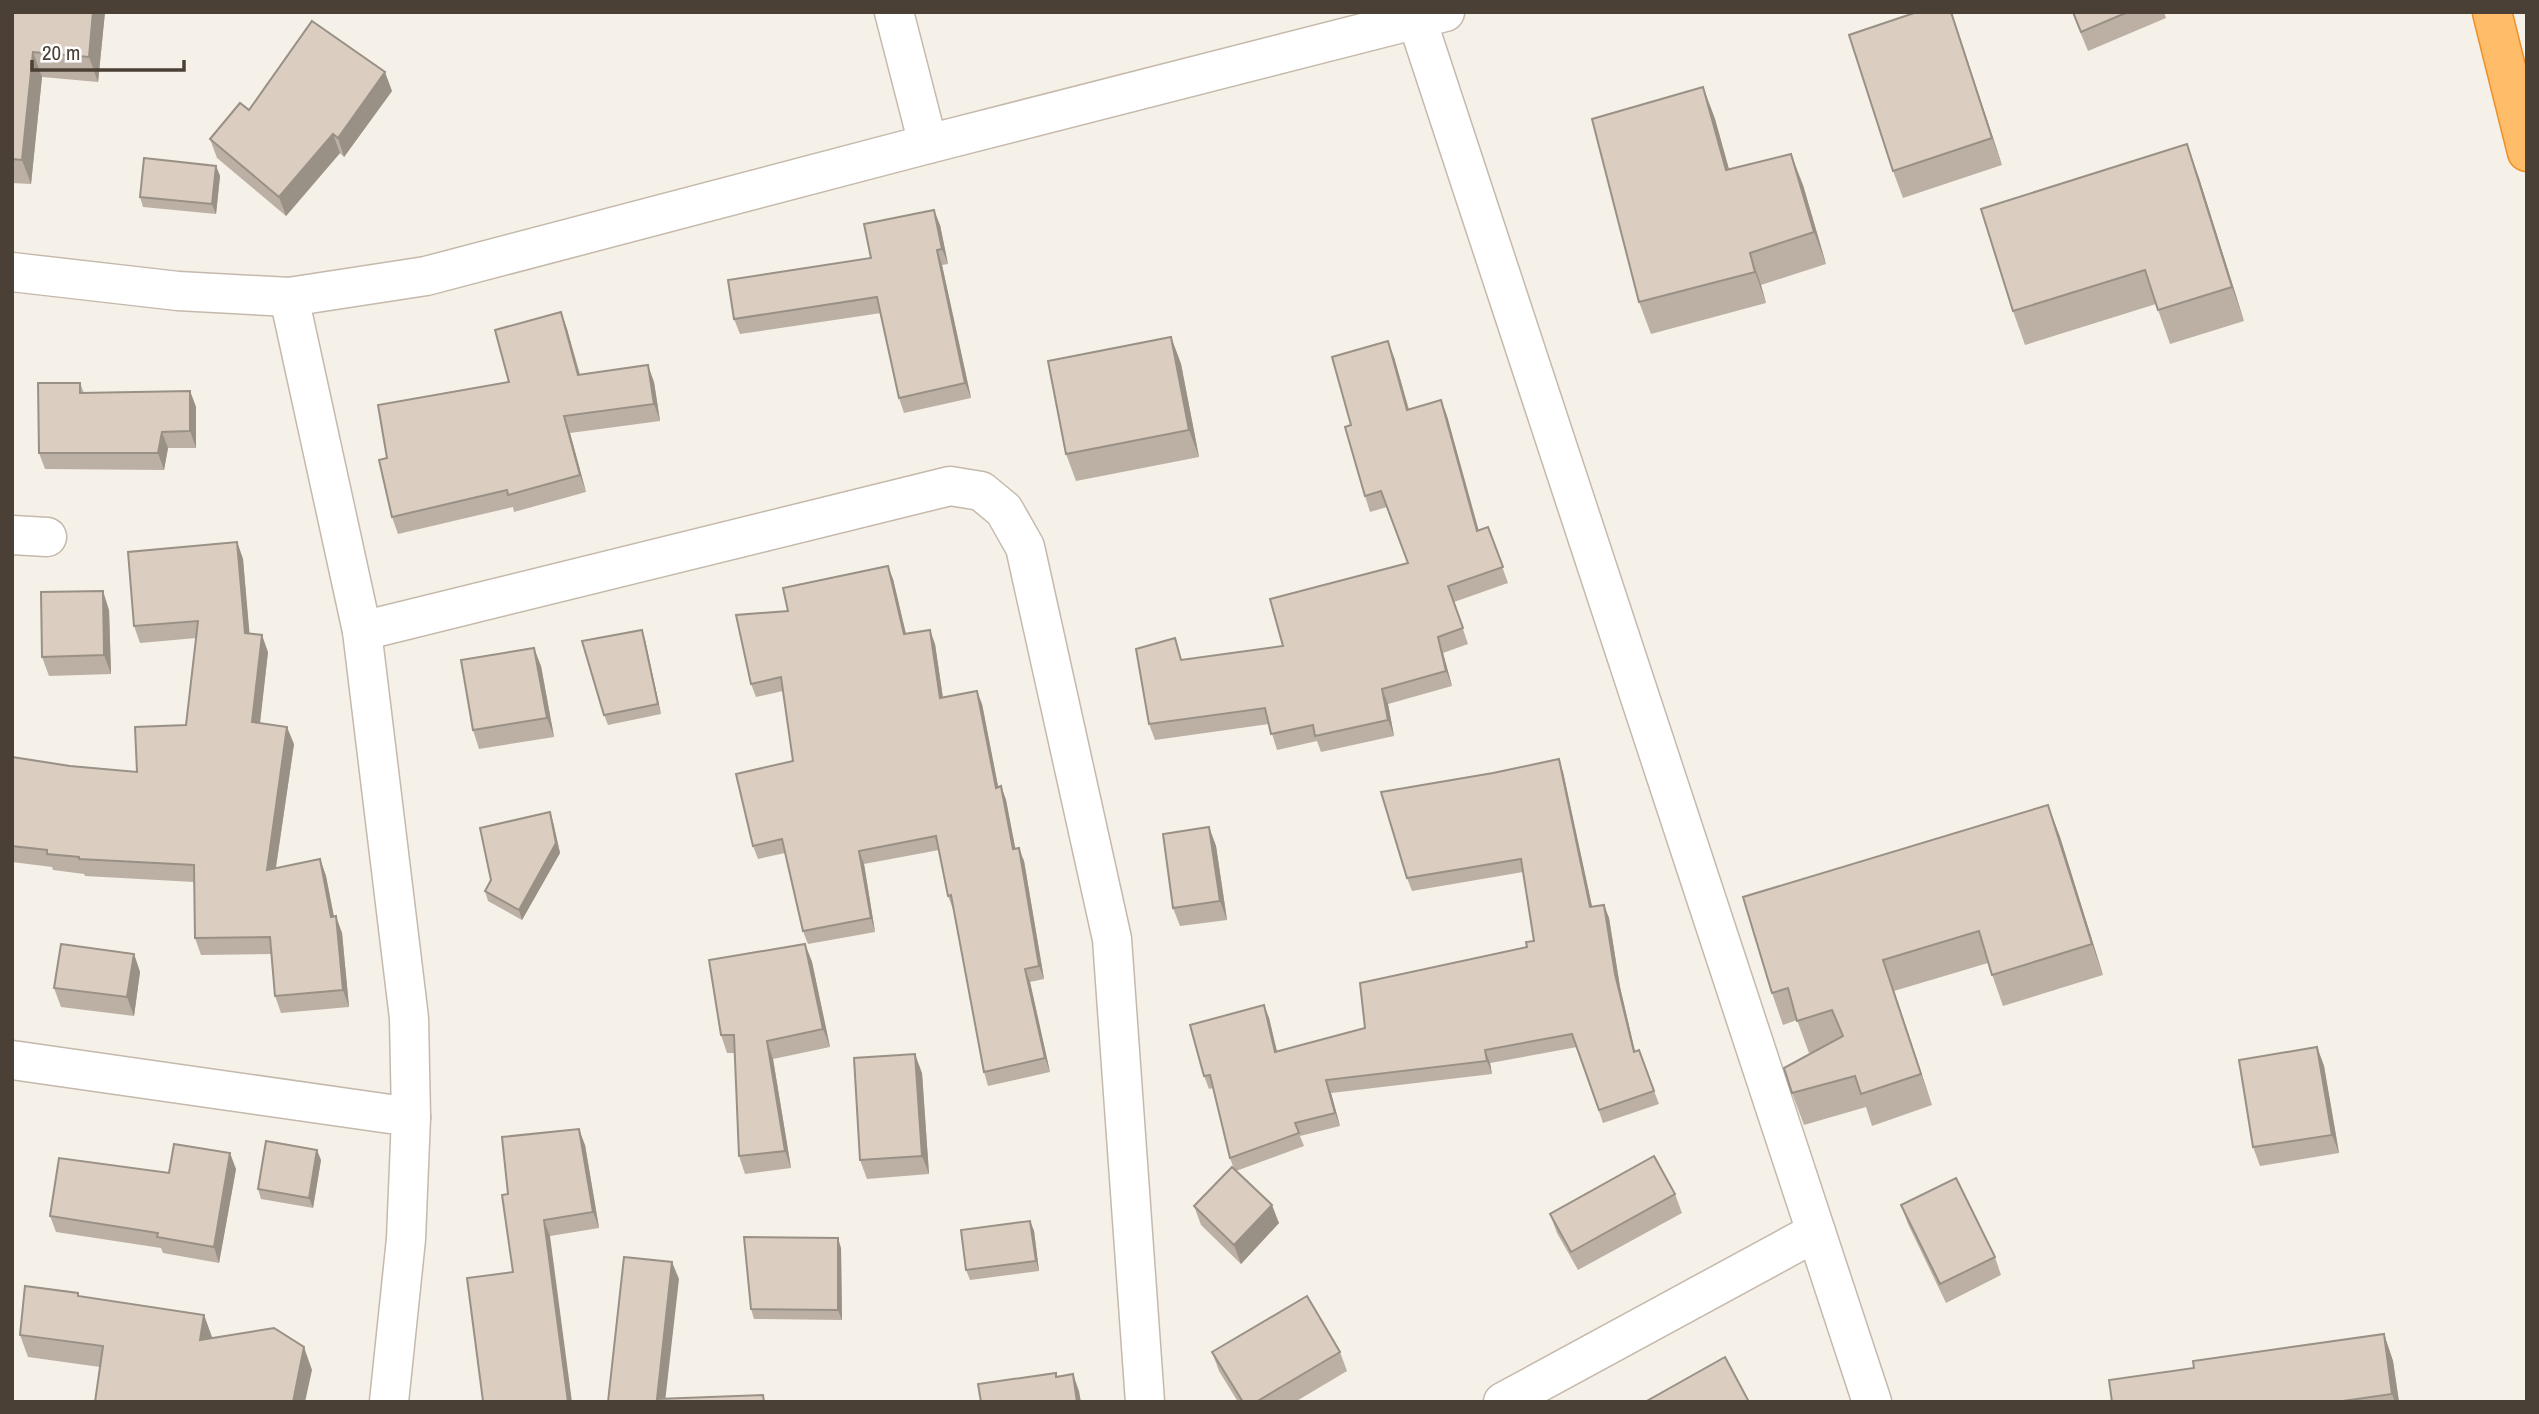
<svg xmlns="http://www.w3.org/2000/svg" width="2539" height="1414" viewBox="0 0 2539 1414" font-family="'Archivo Narrow',sans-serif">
<rect width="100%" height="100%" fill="#f5f0e8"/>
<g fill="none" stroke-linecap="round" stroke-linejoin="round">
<defs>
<g id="minor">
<path d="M894,12L928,144"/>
<path d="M1417,20L1872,1402"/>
<path d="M12,272L178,291L289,297L426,276L928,144L1445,12"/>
<path d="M289,297L362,631L950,486L981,491L1004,510L1025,547L1112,939L1145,1402"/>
<path d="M12,535L47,537"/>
<path d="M362,631L409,1018L411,1117L406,1239L389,1402"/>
<path d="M12,1060L411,1117"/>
<path d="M1503,1402L1816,1232"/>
</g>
<path id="highway" d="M2492,12L2527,152"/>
</defs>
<use href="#minor" stroke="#c5b9ac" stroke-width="41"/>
<use href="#highway" stroke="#ee9029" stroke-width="41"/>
<use href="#minor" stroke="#fff" stroke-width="38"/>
<use href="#highway" stroke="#ffbd69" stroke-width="38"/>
</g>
<g fill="#bcb0a4">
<path d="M12,12H105L98,82L42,77L31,184L12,183Z"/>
<path d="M2072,12H2164L2166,18L2088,51Z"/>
<path d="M1957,29L2002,165L1903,198L1893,171Z"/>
<path d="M1703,87L1715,119L1729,169L1803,185L1826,264L1761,285L1766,303L1651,334L1639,302Z"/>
<path d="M392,91L344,157L340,153L286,216L217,158L210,139L249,110Z"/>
<path d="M216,166L220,176L216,214L143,207L140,197Z"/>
<path d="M2199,178L2244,321L2170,344L2156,304L2025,345L2013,311Z"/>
<path d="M940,225L948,264L942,265L971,398L904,413L899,398L881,313L740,334L734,319L871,258Z"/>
<path d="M561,312L567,329L580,374L654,382L660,421L570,433L586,492L514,512L513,507L398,534L392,517L387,458L509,382Z"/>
<path d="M1171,337L1181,364L1199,457L1076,481L1066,454Z"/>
<path d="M1394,357L1409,409L1441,400L1447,416L1479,531L1488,527L1508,583L1454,602L1468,644L1443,653L1452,686L1388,704L1394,736L1321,752L1317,741L1277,750L1269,724L1155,740L1149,724L1182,660L1283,646L1408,563L1387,507L1370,512L1365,496L1351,425Z"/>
<path d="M80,383L84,393L190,391L196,407V448H168L164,470L45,469L39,453Z"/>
<path d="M237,542L243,559L249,634L268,652L260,724L294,744L276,868L320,859L326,876L334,916L342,933L349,1007L281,1013L275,996L271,954L201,955L195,938L194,882L85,876L84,874L53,870L52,867L12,862V757L70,766L137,772L186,725L196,638L140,643L134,626Z"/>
<path d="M893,579L906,634L935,644L943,698L982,704L998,787L1001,786L1006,800L1015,848L1024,861L1044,979L1030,982L1050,1072L988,1086L984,1072L953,909L948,896L939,850L864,864L875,932L808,944L803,931L785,853L758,859L753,846L793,761L783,691L756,697L751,684L788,611Z"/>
<path d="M109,610L111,674L49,676L42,657Z"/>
<path d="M642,630L645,640L661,714L608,725L604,715Z"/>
<path d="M541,666L554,737L479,749L473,730Z"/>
<path d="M1563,772L1592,907L1604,905L1609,918L1620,987L1635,1051L1639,1050L1659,1104L1603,1123L1577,1047L1490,1063L1492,1074L1331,1093L1340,1126L1300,1136L1304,1146L1236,1171L1279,1223L1241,1264L1201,1225L1194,1206L1234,1169L1230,1158L1213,1088L1209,1089L1204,1076L1264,1005L1269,1018L1277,1051L1365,1028L1527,947L1534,941L1523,872L1412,891L1407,878Z"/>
<path d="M2048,805L2060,837L2103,975L2003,1006L1988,963L1894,991L1932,1105L1872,1126L1866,1107L1804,1125L1792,1093L1816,1051L1809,1053L1797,1020L1783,1025L1772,993Z"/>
<path d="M553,822L560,853L522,920L488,901L485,891Z"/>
<path d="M1209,827L1216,846L1227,920L1180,926L1173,908Z"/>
<path d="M805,944L812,962L830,1047L773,1059L791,1168L745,1174L739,1156L735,1053H727L721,1035Z"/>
<path d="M134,954L140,972L134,1016L61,1007L54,988Z"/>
<path d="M2317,1047L2324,1066L2339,1153L2260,1166L2253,1147Z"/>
<path d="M922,1073L929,1174L867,1179L860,1160Z"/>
<path d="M585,1145L599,1228L550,1236L483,1401L513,1272L508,1194Z"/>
<path d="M321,1160L313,1208L261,1199L258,1189Z"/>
<path d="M236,1169L219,1263L163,1253L161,1248L56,1232L50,1216L169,1173Z"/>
<path d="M1675,1194L1682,1213L1578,1270L1557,1233L1550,1214Z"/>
<path d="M1901,1205L1995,1257L2001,1275L1946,1303L1908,1224Z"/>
<path d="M1030,1221L1034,1231L1039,1271L970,1280L966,1270Z"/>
<path d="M841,1248L842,1320L754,1319L751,1309Z"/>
<path d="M79,1296L204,1315L212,1338L312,1370L100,1367L28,1357L20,1335Z"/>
<path d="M2384,1334L2393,1361L2399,1402H2112L2194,1368Z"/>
<path d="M1212,1352H1340L1347,1371L1295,1402H1238L1219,1371Z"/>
</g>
<g fill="#999086">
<path d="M93,12H105L98,82L89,57Z"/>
<path d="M1951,12L1957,29L2002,165L1992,138Z"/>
<path d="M33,52L42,77L31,184L22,160Z"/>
<path d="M385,72L392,91L344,157L338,138Z"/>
<path d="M1703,87L1715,119L1738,202L1726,170Z"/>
<path d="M333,134L340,153L286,216L279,197Z"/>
<path d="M2187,144L2199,178L2244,321L2232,287Z"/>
<path d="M1791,154L1803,185L1826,264L1814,232Z"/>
<path d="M216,166L220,176L216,214L212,204Z"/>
<path d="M934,210L940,225L948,264L942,249Z"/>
<path d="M937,250L942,265L971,398L965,383Z"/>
<path d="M1750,253L1761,285L1766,303L1755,272Z"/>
<path d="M561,312L567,329L584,392L578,375Z"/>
<path d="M1171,337L1181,364L1199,457L1189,430Z"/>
<path d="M1388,341L1394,357L1413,426L1407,410Z"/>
<path d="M648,365L654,382L660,421L654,404Z"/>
<path d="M190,391L196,407V448L190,431Z"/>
<path d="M1441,400L1447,416L1483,547L1477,531Z"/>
<path d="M564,416L570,433L586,492L580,475Z"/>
<path d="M162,432L168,448L164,470L158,453Z"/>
<path d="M237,542L243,559L251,650L245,633Z"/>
<path d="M888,566L893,579L909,647L904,634Z"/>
<path d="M103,591L109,610L111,674L104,655Z"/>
<path d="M642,630L645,640L661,714L658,704Z"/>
<path d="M930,630L935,644L945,712L940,698Z"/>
<path d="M262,635L268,652L258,739L252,722Z"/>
<path d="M1438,637L1443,653L1452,686L1446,671Z"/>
<path d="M534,648L541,666L554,737L547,718Z"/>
<path d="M1382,689L1388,704L1394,736L1388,720Z"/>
<path d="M977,691L982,704L1001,801L996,788Z"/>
<path d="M287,727L294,744L273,886L267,870Z"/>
<path d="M1559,759L1563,772L1595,920L1590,907Z"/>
<path d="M1001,786L1006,800L1018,862L1013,849Z"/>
<path d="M2048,805L2060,837L2103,975L2092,944Z"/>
<path d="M550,812L553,822L560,853L522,920L519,910Z"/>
<path d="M1209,827L1216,846L1227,920L1220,901Z"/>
<path d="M1019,848L1024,861L1044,979L1039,966Z"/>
<path d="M859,851L864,864L875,932L871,918Z"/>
<path d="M320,859L326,876L337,934L331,917Z"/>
<path d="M1604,905L1609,918L1620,987L1638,1065L1634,1052L1615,974Z"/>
<path d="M336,916L342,933L349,1007L343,990Z"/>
<path d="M805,944L812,962L830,1047L823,1029Z"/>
<path d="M134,954L140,972L134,1016L127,997Z"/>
<path d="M1883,960L1894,991L1932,1105L1921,1074Z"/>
<path d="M1025,969L1030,982L1050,1072L1045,1058Z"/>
<path d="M1264,1005L1269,1018L1280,1065L1275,1052Z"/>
<path d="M767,1041L773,1059L791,1168L785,1151Z"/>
<path d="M2317,1047L2324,1066L2339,1153L2332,1135Z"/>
<path d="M1485,1050L1490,1063L1492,1074L1487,1061Z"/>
<path d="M915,1054L922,1073L929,1174L922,1156Z"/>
<path d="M1326,1080L1331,1093L1340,1126L1335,1113Z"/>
<path d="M579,1129L585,1145L599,1228L593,1212Z"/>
<path d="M317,1150L321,1160L313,1208L309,1198Z"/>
<path d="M230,1153L236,1169L219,1263L214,1247Z"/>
<path d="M1272,1205L1279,1223L1241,1264L1234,1245Z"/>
<path d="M544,1220L550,1236L572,1402H568Z"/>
<path d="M1030,1221L1034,1231L1039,1271L1036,1261Z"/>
<path d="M838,1238L841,1248L842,1320L838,1310Z"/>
<path d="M672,1262L679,1279L665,1402L657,1399Z"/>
<path d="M204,1315L212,1337L208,1362L200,1340Z"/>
<path d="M2384,1334L2393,1361L2399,1402H2395L2392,1394Z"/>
<path d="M304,1347L312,1370L305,1402H293Z"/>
<path d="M1073,1374L1079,1391L1081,1402H1077Z"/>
</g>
<g fill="#dbcdbf" stroke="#999086" stroke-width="2">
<path d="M12,12H93L89,57L33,52L22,160L12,159Z"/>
<path d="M1917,12H1951L1992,138L1893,171L1849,35Z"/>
<path d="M2073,12H2128L2081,32Z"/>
<path d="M312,21L385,72L338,138L333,134L279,197L210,139L240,103L249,110Z"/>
<path d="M1703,87L1726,170L1791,154L1814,232L1750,253L1755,272L1639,302L1592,119Z"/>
<path d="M2187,144L2232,287L2158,310L2145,270L2013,311L1981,209Z"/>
<path d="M144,158L216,166L212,204L140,197Z"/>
<path d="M934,210L942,249L937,250L965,383L899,398L877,297L734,319L728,280L871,258L864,224Z"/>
<path d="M561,312L578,375L648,365L654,404L564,416L580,475L508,495L507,490L392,517L379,460L387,458L378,405L509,382L495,330Z"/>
<path d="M1171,337L1189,430L1066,454L1048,361Z"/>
<path d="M1388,341L1407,410L1441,400L1477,531L1488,527L1503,567L1448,586L1463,628L1438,637L1446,671L1382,689L1388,720L1315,736L1313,725L1271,734L1265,708L1149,724L1136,649L1175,638L1181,660L1283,646L1270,599L1408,563L1381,491L1365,496L1345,427L1351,425L1332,357Z"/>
<path d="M38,383H80V393L190,391V431L162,432L158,453H39Z"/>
<path d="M237,542L245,633L262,635L252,722L287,727L267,870L320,859L331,917L336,916L343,990L275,996L270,937L195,938L194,865L79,859V857L47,854V850L12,846V757L70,766L137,772L135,727L186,725L198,621L134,626L128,552Z"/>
<path d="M888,566L904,634L930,630L940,698L977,691L996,788L1001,786L1013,849L1019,848L1039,966L1025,969L1045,1058L984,1072L951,895L948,896L936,836L859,851L871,918L803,931L782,839L753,846L736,774L793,761L781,677L751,684L736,615L788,611L783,588Z"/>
<path d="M103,591L104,655L42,657L41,592Z"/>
<path d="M642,630L658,704L604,715L582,641Z"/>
<path d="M534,648L547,718L473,730L461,660Z"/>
<path d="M1559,759L1590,907L1604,905L1615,974L1634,1052L1639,1050L1654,1091L1599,1110L1572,1034L1485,1050L1487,1061L1326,1080L1335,1113L1295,1123L1299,1133L1230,1158L1210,1075L1204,1076L1190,1025L1264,1005L1275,1052L1365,1028L1360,983L1527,947L1526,942L1534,941L1521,859L1407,878L1381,792L1493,773Z"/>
<path d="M2048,805L2092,944L1992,975L1979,931L1883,960L1921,1074L1861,1094L1855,1076L1792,1093L1784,1068L1843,1036L1832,1010L1797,1021L1788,988L1772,993L1743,897Z"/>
<path d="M550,812L556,843L519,910L485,891L491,880L480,828Z"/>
<path d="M1209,827L1220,901L1173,908L1163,834Z"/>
<path d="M61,944L134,954L127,997L54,988Z"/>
<path d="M805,944L823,1029L767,1041L785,1151L739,1156L734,1035H721L709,960Z"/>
<path d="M2317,1047L2332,1135L2253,1147L2239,1060Z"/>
<path d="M915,1054L922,1156L860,1160L854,1058Z"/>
<path d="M579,1129L593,1212L544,1220L568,1402H472L483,1401L467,1278L513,1272L502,1195L508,1194L502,1137Z"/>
<path d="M266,1141L317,1150L309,1198L258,1189Z"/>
<path d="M174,1144L230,1153L214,1247L157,1237L158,1233L50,1216L59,1158L169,1173Z"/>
<path d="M1654,1156L1675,1194L1571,1252L1550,1214Z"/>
<path d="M1232,1167L1272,1205L1234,1245L1194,1206Z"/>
<path d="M1956,1178L1995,1257L1940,1284L1901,1205Z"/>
<path d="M1030,1221L1036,1261L966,1270L961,1230Z"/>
<path d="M744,1237L838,1238V1310L751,1309Z"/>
<path d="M624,1257L672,1262L657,1399L763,1395L764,1402H608Z"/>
<path d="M25,1286L78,1293V1296L204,1315L200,1340L274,1328L304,1347L293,1402H95L103,1346L20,1335Z"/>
<path d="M1307,1296L1340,1352L1256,1402H1243L1212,1352Z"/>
<path d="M2384,1334L2392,1394L2336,1402H2112L2109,1380L2194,1368L2193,1361Z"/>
<path d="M1725,1357L1749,1402H1645Z"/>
<path d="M1056,1373V1377L1073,1374L1077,1402H981L978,1384Z"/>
</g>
<rect width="2539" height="1414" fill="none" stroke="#4a4035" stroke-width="28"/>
<path d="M32 60v10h152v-10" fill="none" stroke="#4a4035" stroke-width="3.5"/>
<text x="42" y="60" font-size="21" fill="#4a4035" stroke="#ffffff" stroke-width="5" paint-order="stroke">20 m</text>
</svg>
